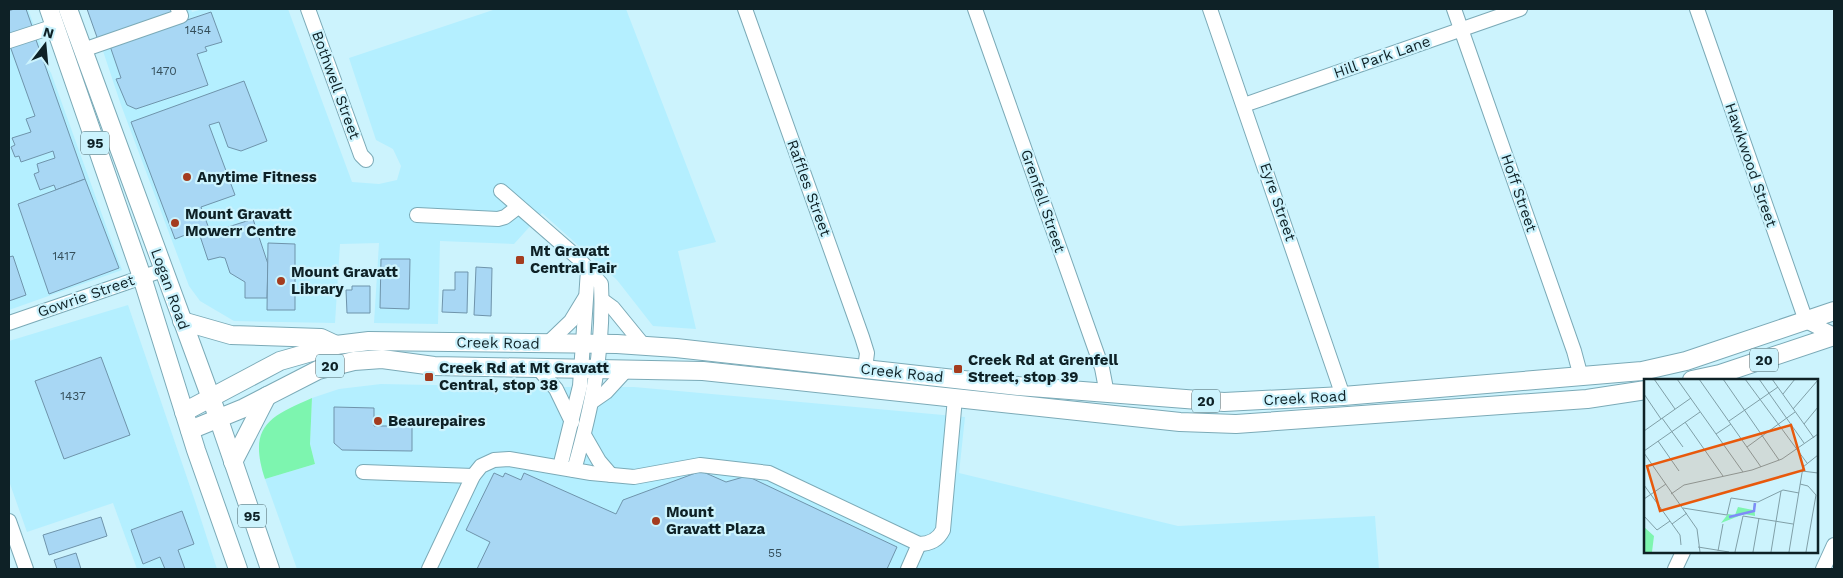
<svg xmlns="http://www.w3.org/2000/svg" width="1843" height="578" viewBox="0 0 1843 578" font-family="'Work Sans',sans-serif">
<rect width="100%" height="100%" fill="#ccf3fd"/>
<g fill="#b4efff">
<path d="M9,9H28L122,270L9,310Z"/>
<path d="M89,9H191L192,12L203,9H288L352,182L379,184L397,180L401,166L393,149L376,140L349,58L496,9H626L716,242L678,251L696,329L653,326L617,280L542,213L514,244L440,241L438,324L374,323L379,243L340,244L335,323L234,321L200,301L189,286L121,105Z"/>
<path d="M128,305L196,504L217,569H137L113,503L27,532L9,481V341Z"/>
<path d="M381,384L533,387H634L965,417L959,473L1178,526L1375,516L1379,569H297L265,479L315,464L310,444L312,398L339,389Z"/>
</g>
<path fill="#7df5af" d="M312,398L310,444L315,464L265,479C248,427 268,417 312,398Z"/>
<g fill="#a8d7f4" stroke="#6f94ab">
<path d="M14,9H26L33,29L9,38V11Z"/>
<path d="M87,9H171L173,16L98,40Z"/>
<path d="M211,12L222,42L205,47L207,51L197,54L208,85L136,109L127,105L116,79L121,78L110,46Z"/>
<path d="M35,37L85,179L56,190L54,185L40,190L34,174L39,172L37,164L55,158L53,151L21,162L19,156L15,157L11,147L15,145L12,138L31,132L26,119L35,116L10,46Z"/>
<path d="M244,81L267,141L241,151L228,147L219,122L209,125L235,195L201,207L208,226L175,239L131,122Z"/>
<path d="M85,179L119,268L49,294L18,204Z"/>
<path d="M253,219L268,264L267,298H245V282L230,273L225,258L220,257L208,260L200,236Z"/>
<path d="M268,243L295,244V310H267Z"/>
<path d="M13,256L26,295L9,301V257Z"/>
<path d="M381,259H410L409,309L380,308Z"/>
<path d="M476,267L492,268L491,316L474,315Z"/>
<path d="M455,272H468L467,313L442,312L443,290H455Z"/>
<path d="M352,286H370V313H347L346,290H352Z"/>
<path d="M101,357L130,435L64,459L35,381Z"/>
<path d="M334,407L374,408V426H412V451L342,450L334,443Z"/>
<path d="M701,471L726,482L747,476L897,547L887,569H477L490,542L466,530L494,473L503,477L505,473L521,480L524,473L616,514L623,500Z"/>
<path d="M182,511L194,544L178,550L185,569H165L160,557L143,564L131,530Z"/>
<path d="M101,517L107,536L49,555L43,535Z"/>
<path d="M76,553L81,569H57L54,560Z"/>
</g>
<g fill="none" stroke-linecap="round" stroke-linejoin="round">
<defs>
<g id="minor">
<path d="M308,9L361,155L366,160"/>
<path d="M745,9L862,337L867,353L865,369"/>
<path d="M975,9L1102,368L1107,394"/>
<path d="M1210,9L1343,396"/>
<path d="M1454,9L1574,351L1581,377"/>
<path d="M1697,9L1806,321L1834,335"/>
<path d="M9,41L55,26"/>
<path d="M83,50L181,16L178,9"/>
<path d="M1244,105L1520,9"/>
<path d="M501,191L578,258L601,284C604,350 592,407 574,470"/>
<path d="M417,215L498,219L505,217L518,207"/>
<path d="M602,300L613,308L644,346"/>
<path d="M9,323L163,270"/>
<path d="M547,344L571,321L585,298"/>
<path d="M537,367L556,389L572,422"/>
<path d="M593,401L606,392L628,368"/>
<path d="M584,435L599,461L611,475"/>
<path d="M560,467L580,386L588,270"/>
<path d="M363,472L473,476"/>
<path d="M9,521L26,569"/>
<path d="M429,569L473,476L481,466L494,460L509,459L591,473L634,477L700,465L769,473L919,544C930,544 938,540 943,530L955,398"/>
<path d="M908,569L919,544"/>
<path d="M1675,569L1683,552"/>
<path d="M1823,569L1834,545"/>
</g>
<g id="major">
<path d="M49,9L142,277L196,450L238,569"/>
<path d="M68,9L219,420L270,569"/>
<path d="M182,321L231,335L321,338L336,345"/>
<path d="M1692,380L1720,374L1834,336"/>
<path d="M184,412L280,361L336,345L369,341L617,344L676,348L1018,386L1224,402L1343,396L1642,371L1686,361L1834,311"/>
<path d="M190,430L244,408L318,370L354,361L382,359L434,366L703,371L1180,422L1236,424L1587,399L1646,390"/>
<path d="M233,462L267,396"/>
</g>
</defs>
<use href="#minor" stroke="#7baab7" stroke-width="16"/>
<use href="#major" stroke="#7baab7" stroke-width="20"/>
<use href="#minor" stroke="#fff" stroke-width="14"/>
<use href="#major" stroke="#fff" stroke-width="18"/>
</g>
<g fill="#a43c1f" stroke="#ccf3fd" stroke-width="2">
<circle cx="187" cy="177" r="5"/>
<circle cx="175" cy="223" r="5"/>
<rect x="515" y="255" width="10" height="10" rx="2.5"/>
<circle cx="281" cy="281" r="5"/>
<rect x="953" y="364" width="10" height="10" rx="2.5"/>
<rect x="424" y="372" width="10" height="10" rx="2.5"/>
<circle cx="378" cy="421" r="5"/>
<circle cx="656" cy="521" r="5"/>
</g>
<g text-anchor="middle" stroke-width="4.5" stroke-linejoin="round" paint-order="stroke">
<g font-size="12" fill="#344e5a">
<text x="198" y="34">1454</text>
<text x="164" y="75">1470</text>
<text x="64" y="260">1417</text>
<text x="73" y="400">1437</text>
<text x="775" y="557">55</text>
</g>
<g fill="#ccf3fd" stroke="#476066" stroke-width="1">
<rect x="81" y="131.5" width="28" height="23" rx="4"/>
<rect x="1750" y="348.5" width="28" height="23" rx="4"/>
<rect x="316" y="354.5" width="28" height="23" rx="4"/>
<rect x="1192" y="389.5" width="28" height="23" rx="4"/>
<rect x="238" y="504.5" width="28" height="23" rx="4"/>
</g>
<g font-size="14" font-weight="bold" fill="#0e2126">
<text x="95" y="148">95</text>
<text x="1764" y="365">20</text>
<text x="330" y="371">20</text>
<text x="1206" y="406">20</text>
<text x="252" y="521">95</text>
</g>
<g font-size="15" fill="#0e2126" stroke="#ccf3fd">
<text transform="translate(1382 57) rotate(-19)" y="5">Hill Park Lane</text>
<text transform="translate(336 85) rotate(70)" y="5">Bothwell Street</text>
<text transform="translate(1751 165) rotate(71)" y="5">Hawkwood Street</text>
<text transform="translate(809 188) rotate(70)" y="5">Raffles Street</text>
<text transform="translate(1519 193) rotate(71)" y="5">Hoff Street</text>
<text transform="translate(1043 201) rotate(71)" y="5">Grenfell Street</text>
<text transform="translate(1278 202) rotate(71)" y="5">Eyre Street</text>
<text transform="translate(170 289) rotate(70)" y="5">Logan Road</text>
<text transform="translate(86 296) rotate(-19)" y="5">Gowrie Street</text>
<text transform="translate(498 343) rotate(1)" y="5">Creek Road</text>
<text transform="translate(902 373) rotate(6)" y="5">Creek Road</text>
<text transform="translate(1305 398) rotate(-3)" y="5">Creek Road</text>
</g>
<g font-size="15" font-weight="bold" fill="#0e2126" stroke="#ccf3fd" text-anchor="start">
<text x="197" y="182">Anytime Fitness</text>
<text x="185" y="219">Mount Gravatt<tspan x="185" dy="17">Mowerr Centre</tspan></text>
<text x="530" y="256">Mt Gravatt<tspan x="530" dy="17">Central Fair</tspan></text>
<text x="291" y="277">Mount Gravatt<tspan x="291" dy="17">Library</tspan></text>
<text x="968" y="365">Creek Rd at Grenfell<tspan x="968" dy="17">Street, stop 39</tspan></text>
<text x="439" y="373">Creek Rd at Mt Gravatt<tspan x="439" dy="17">Central, stop 38</tspan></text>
<text x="388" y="426">Beaurepaires</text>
<text x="666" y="517">Mount<tspan x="666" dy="17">Gravatt Plaza</tspan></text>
</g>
</g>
<g transform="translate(1644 379)">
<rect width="174" height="174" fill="#ccf3fd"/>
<path d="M110,123L111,137L100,135L77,144L84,135L91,136L94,128L109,131ZM0,148L10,157L8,173H0Z" fill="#7df5af"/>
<path fill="none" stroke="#7e8cf8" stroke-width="2.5" d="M85,138L110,132L111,124"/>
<path fill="none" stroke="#809fa7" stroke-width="1" d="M10,0L31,30M33,0L99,93M55,0L117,88M79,0L135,81M101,0L163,84M115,0L160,64M128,0L170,59M0,15L17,40M139,15L151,0M149,30L174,1M18,39L39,68M85,42L134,8M41,43L79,97M160,45L174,28M0,52L47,19M72,55L87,45M14,62L35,92M103,68L151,33M0,72L56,33M0,74L53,150L56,173M158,92L174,94M156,105L164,107L172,116L162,173M0,106L36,156L37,166M27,115L40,106L108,91L138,80L174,55M0,120L22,105M39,129L83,136L87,119L114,123L139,111L155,114M0,137L13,151L26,142M28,145L43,134M54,168L85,173M74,172L79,145M91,173L99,137L149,145M109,173L115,139M127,173L137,112M145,173L159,88L174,76"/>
<path fill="#e8590c" fill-opacity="0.15" stroke="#e8590c" stroke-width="2.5" d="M147,46L160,91L16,132L3,87Z"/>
<rect width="174" height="174" fill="none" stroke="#0e2126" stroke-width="2.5"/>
</g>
<rect width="1843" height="578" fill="none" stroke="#0e2126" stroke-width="20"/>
<g transform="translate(45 45) rotate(16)" stroke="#ccf3fd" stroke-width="4" paint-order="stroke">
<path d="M0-4L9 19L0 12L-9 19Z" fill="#0e2126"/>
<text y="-8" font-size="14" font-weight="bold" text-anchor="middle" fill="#0e2126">N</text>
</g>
</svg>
